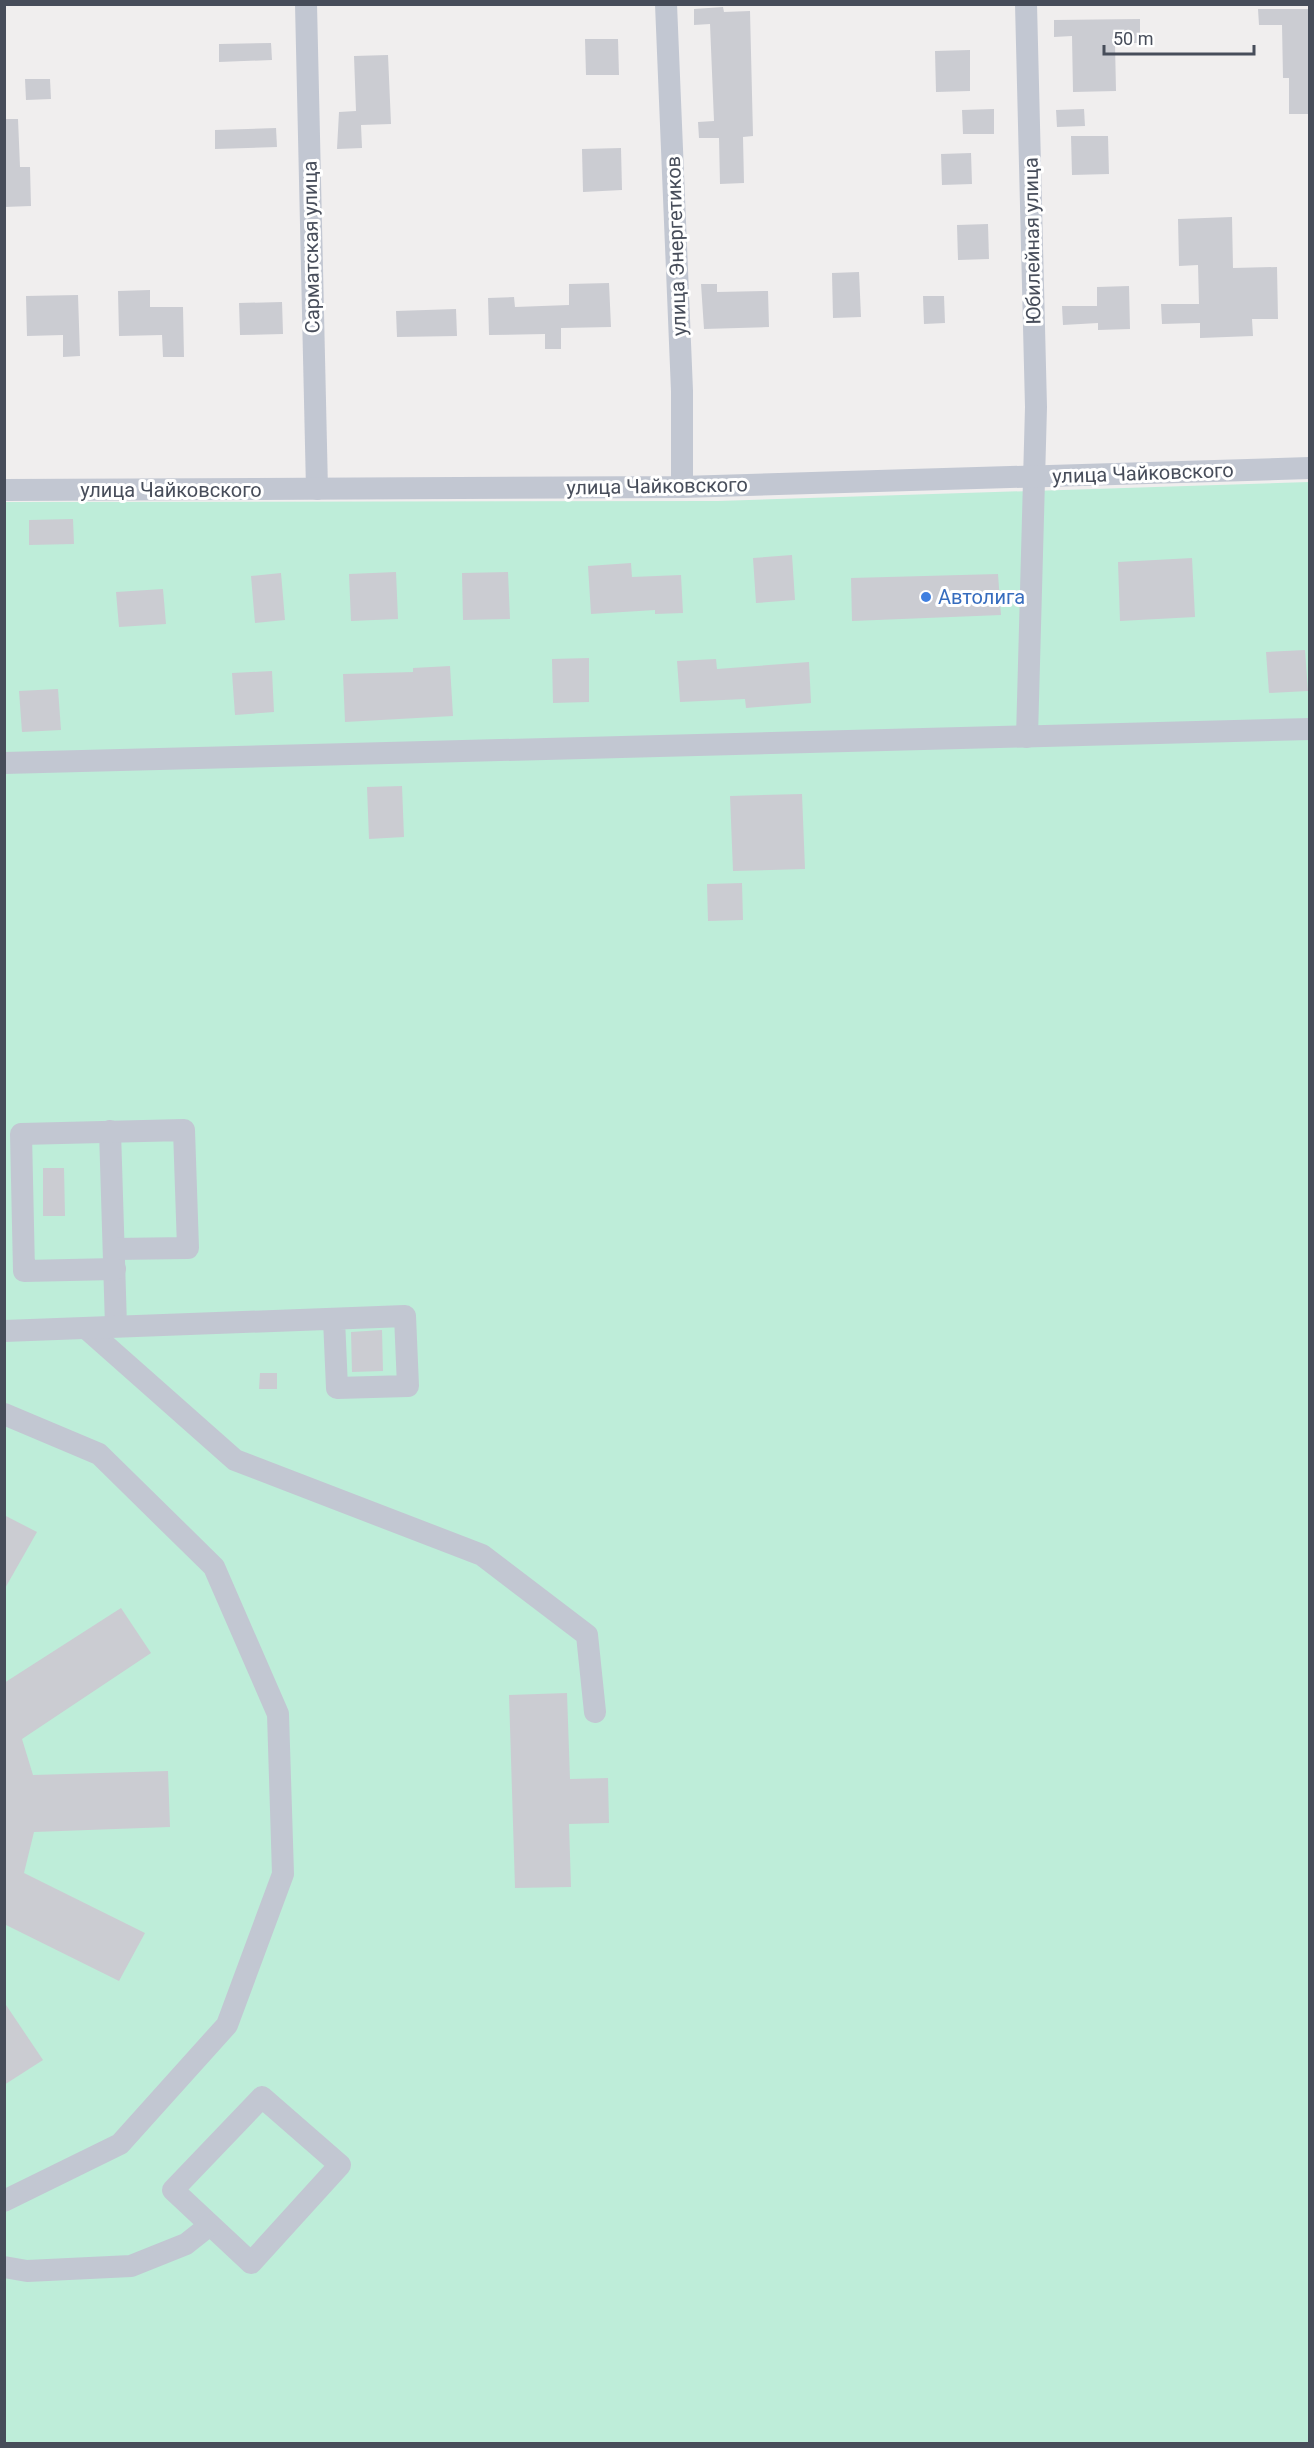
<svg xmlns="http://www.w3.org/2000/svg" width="1314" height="2448" viewBox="0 0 1314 2448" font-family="Roboto,sans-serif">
<rect width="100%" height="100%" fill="#f0eeee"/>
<path fill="#beedd9" d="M1309,482V2443H5L4,502L718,501Z"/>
<g fill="#cbccd2">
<path d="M723,7L724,12L750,11L753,136L743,137L744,183L720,184L719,138H699L698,122L714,121L710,24L694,25V9Z"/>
<path d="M1258,9H1310V114H1289V78H1283L1282,25H1259Z"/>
<path d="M1140,19V43H1115L1116,91L1073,92L1072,36L1054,37V20Z"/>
<path d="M585,39H618L619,75H586Z"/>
<path d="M271,43L272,60L219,62V44Z"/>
<path d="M970,50V91L936,92L935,51Z"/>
<path d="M388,55L391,124L361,125L362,148L337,149L339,112L356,111L354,56Z"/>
<path d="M25,79H50L51,99L26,100Z"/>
<path d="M994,109V134H963L962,110Z"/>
<path d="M1084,109L1085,126L1057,127L1056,110Z"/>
<path d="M4,119H18L20,167H30L31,206L4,207Z"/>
<path d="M276,128L277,147L215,149V130Z"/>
<path d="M1071,136H1108L1109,174L1072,175Z"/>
<path d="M621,148L622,190L583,192L582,149Z"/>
<path d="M971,153L972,184L942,185L941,154Z"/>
<path d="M1232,217L1233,268L1277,267L1278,319H1252L1253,336L1200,338V323L1162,324L1161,304H1199L1198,265L1179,266L1178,219Z"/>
<path d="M988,224L989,259L958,260L957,225Z"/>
<path d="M859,272L861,317L833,318L832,273Z"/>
<path d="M609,283L611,327L561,328V349H545V334L489,335L488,298L514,297L515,307L569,305V284Z"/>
<path d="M701,284H717V292L768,291L769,327L704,329Z"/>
<path d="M1129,286L1130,329L1098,330V323L1063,325L1062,306H1097V287Z"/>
<path d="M150,290V307H183L184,357H163L162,335L119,336L118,291Z"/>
<path d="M78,295L80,356L63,357V335L27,336L26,296Z"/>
<path d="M923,296H944L945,323L924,324Z"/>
<path d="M282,302L283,334L240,335L239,303Z"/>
<path d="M456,309L457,336L397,337L396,311Z"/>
<path d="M73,519L74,544L29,545V520Z"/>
<path d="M792,555L795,600L756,603L753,558Z"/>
<path d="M1192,558L1195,617L1120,621L1118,562Z"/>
<path d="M631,563L632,577L681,575L683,613L655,614V610L591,614L588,566Z"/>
<path d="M396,572L398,619L351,621L349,574Z"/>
<path d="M508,572L510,619L463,620L462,573Z"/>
<path d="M281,573L285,620L255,623L251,576Z"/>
<path d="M998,574L1001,615L852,621L851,578Z"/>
<path d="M163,589L166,624L119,627L116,592Z"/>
<path d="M1305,650L1308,691L1269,693L1266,652Z"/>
<path d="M589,658V702L553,703L552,659Z"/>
<path d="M716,659L717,669L809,662L811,703L746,708L745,699L680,702L677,661Z"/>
<path d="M450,666L453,716L345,722L343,674L413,672V668Z"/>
<path d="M272,671L274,712L235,715L232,673Z"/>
<path d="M58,689L61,730L22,732L19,691Z"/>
<path d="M402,786L404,837L369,839L367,787Z"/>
<path d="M802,794L805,869L733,871L730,796Z"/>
<path d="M742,883L743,920L708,921L707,884Z"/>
<path d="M43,1168H64L65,1216H43Z"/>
<path d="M382,1330L383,1371L352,1372L351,1332Z"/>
<path d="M260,1373H277V1389H259Z"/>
<path d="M4,1515L37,1532L4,1590Z"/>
<path d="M121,1608L151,1653L22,1739L33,1775L168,1771L170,1827L34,1832L24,1873L145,1933L119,1981L4,1924V1683Z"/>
<path d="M567,1693L570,1779L608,1778L609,1823L569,1824L571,1887L515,1888L509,1695Z"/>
<path d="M4,2002L43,2060L4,2085Z"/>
</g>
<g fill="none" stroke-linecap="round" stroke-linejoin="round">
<g stroke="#c2c7d2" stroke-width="22">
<path d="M306,4L317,489"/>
<path d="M666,4L682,391V487"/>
<path d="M1026,4L1036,407L1027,737"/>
<path d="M4,490L682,487L1310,468"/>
<path d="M4,763L1310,729"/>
<path d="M110,1131L116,1326"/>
<path d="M114,1249L188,1248L184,1130L21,1134L24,1271L115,1269"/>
<path d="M87,1329L235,1460L482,1555L587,1635L595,1712"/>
<path d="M4,1331L405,1316L408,1386L337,1388L334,1319"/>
<path d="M4,1414L99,1454L214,1567L278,1714L283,1874L227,2025L120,2144L4,2201"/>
<path d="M262,2097L340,2165L251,2263L173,2190Z"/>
<path d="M4,2267L27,2271L131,2266L186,2244L210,2225"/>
</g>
</g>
<circle fill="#3f7fe0" stroke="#fff" stroke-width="2" cx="926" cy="597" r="6"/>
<g text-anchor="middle" stroke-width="6" stroke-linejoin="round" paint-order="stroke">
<g font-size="20" fill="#474d5a" stroke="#fff">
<text transform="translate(1032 241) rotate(-91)" y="7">Юбилейная улица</text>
<text transform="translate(676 246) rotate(-92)" y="7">улица Энергетиков</text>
<text transform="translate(311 247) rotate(-91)" y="7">Сарматская улица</text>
<text transform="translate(1143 473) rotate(-2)" y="7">улица Чайковского</text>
<text transform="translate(657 486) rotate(-1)" y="7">улица Чайковского</text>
<text x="171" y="497">улица Чайковского</text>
</g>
<g font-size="20" fill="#366cbe" stroke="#fff" text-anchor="start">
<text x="938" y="604">Автолига</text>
</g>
</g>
<rect width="1314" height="2448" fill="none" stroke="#474d5a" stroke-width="12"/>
<path d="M1104 45v9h150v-9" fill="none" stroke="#474d5a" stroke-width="3"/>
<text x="1113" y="45" font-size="18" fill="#474d5a" stroke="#ffffff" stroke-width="4.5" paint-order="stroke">50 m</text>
</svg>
